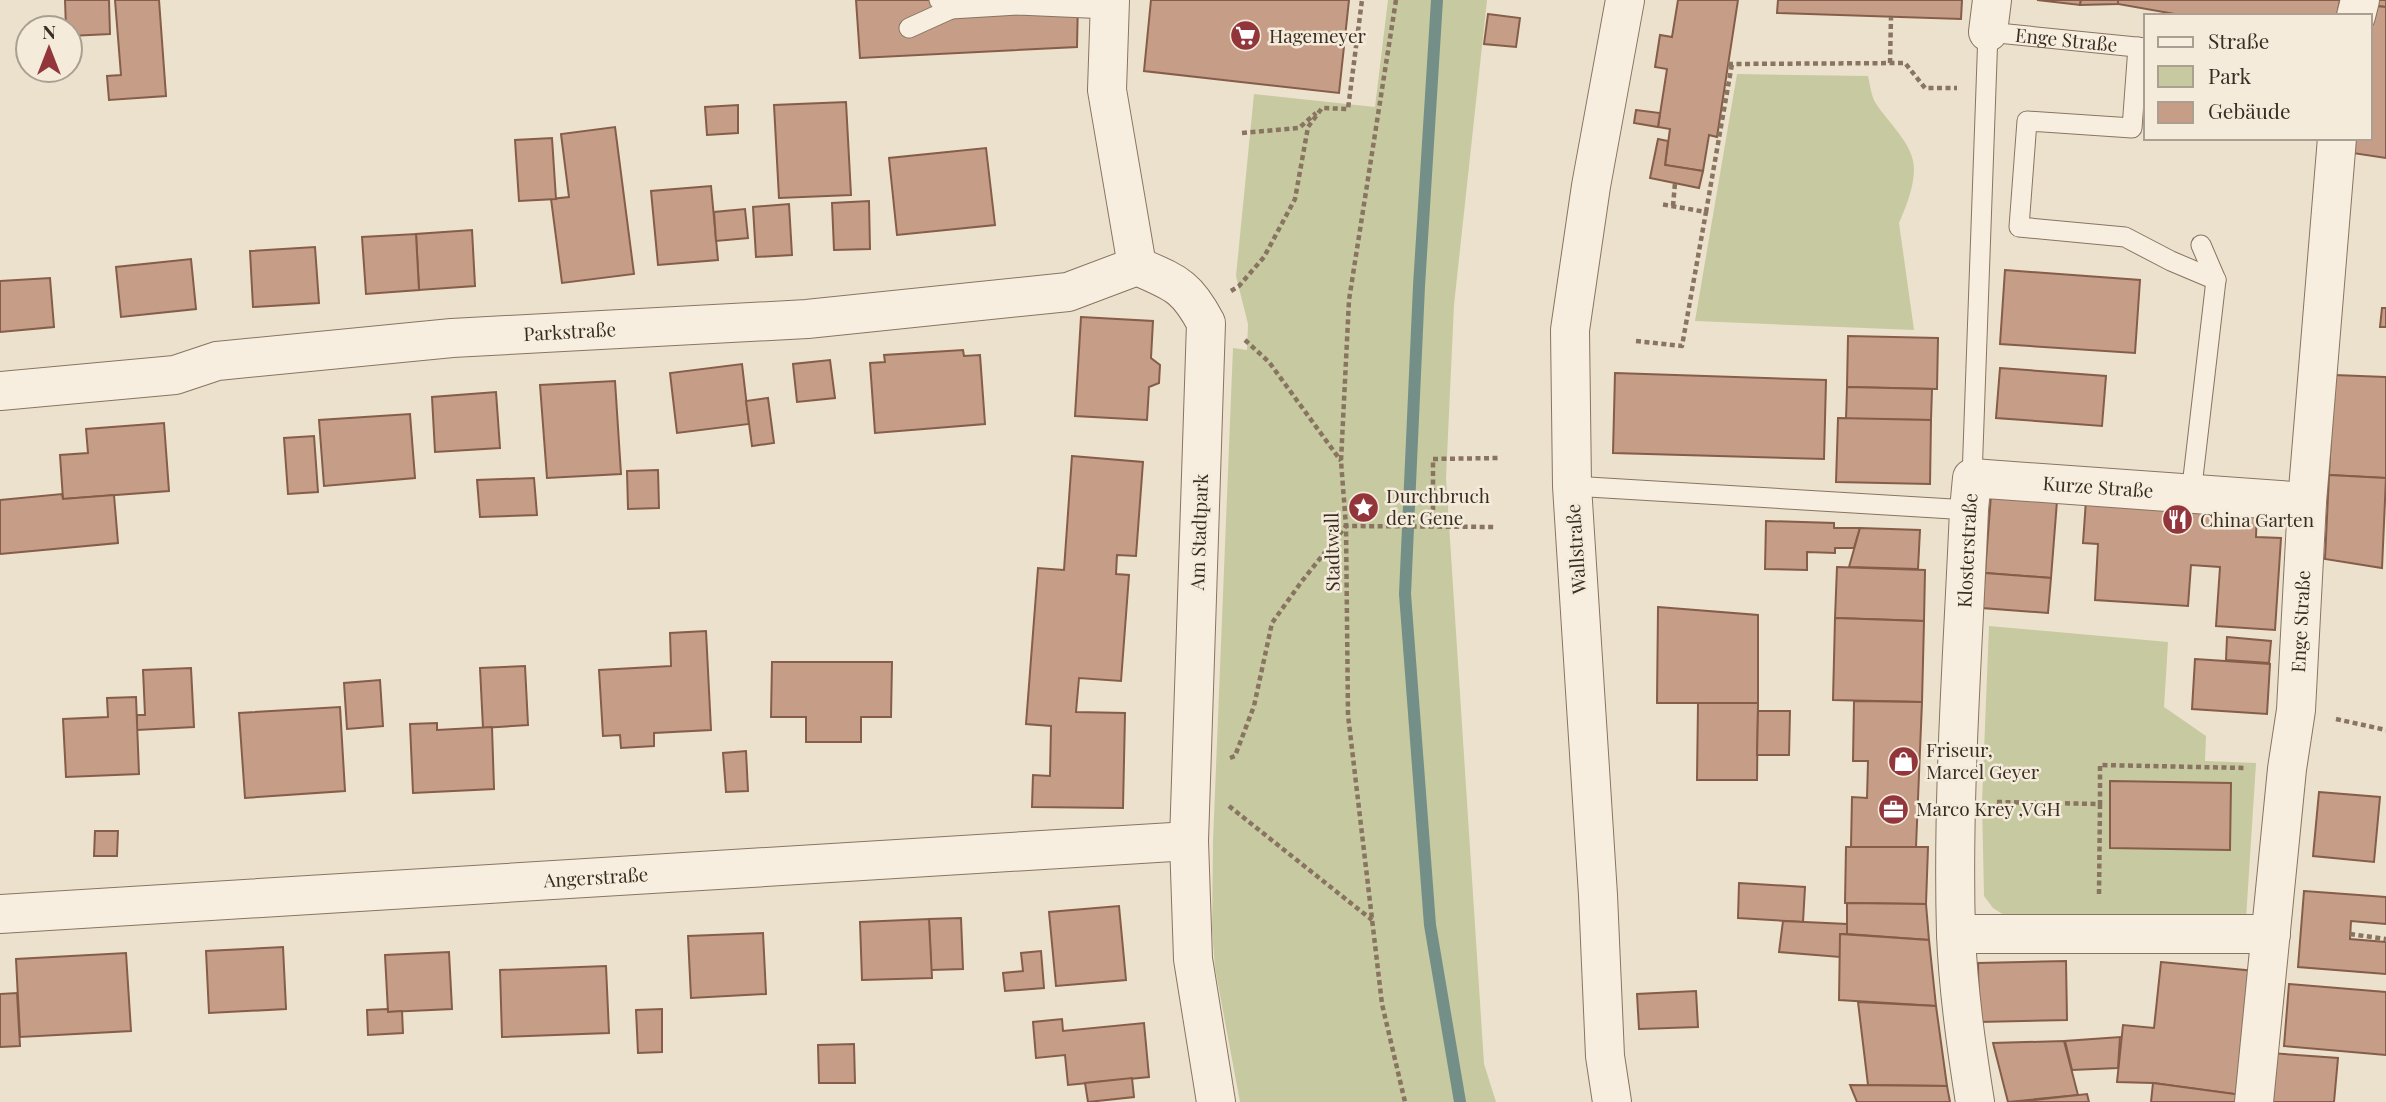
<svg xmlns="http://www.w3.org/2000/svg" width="2386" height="1102" viewBox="0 0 2386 1102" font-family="'Playfair Display',serif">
<rect width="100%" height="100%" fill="#ece1cc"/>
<g fill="#c7c9a0">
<path d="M1388,0H1487L1454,305L1446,478L1484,1064L1496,1102H1240L1215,968L1212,929L1213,841L1233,348L1247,350L1248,324L1236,276L1254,94L1375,107Z"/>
<path d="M1737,74L1868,76C1870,84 1871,95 1875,102C1888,123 1914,144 1914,169C1914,187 1906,207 1899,223L1914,330L1695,321Z"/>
<path d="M1989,626L2168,642L2164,707L2206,736L2205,761L2256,763L2246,919L2012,920L1993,908L1984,896L1982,802Z"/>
</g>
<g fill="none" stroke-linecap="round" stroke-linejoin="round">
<path stroke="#738f87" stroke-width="12" d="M1437,0L1419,286L1405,594L1430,925L1460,1102"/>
</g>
<g fill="#c69d86" stroke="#855d49" stroke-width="2">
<path d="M65,0H109L110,34L70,36V28H66Z"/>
<path d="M115,0H159L166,96L109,100L107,76L121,75Z"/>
<path d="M856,0H1078L1077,47L860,58Z"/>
<path d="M1151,0H1349L1339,93L1144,71Z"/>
<path d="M1678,0H1738L1717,137L1709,135L1703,171L1665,165L1670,129L1658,127L1667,69L1655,67L1660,35L1672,37Z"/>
<path d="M1778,0H1962L1961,19L1777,13Z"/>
<path d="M2037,0H2081L2080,5Z"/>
<path d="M2081,0H2118V4L2080,5Z"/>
<path d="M2118,0H2340L2337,16H2186L2118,4Z"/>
<path d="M2377,0H2386V7L2376,6Z"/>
<path d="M2376,6L2386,7V158L2346,152L2348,138H2370V27Z"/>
<path d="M1488,14L1520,18L1516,47L1484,44Z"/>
<path d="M846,102L851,195L779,198L774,105Z"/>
<path d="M738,105V133L707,135L705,107Z"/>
<path d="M1636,110L1660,113L1658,127L1634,123Z"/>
<path d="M615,127L634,274L562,283L551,199L569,197L561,134Z"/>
<path d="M552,138L556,199L519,201L515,140Z"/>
<path d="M1658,139L1668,141L1665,165L1703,171L1699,188L1650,178Z"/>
<path d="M986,148L995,225L897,235L889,158Z"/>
<path d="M711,186L718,260L658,265L651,191Z"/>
<path d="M869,201L870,249L834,250L832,203Z"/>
<path d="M789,204L792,255L756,257L753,207Z"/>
<path d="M745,209L748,238L716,241L714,212Z"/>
<path d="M472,230L475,286L419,290L416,234Z"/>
<path d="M416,234L419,290L366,294L362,237Z"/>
<path d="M315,247L319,303L253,307L250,251Z"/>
<path d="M191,259L196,309L121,317L116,267Z"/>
<path d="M2005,270L2140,280L2135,353L2000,344Z"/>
<path d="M50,278L54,327L0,332V281Z"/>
<path d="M2382,308H2386V327H2380Z"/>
<path d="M1081,317L1153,321L1151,358L1160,365L1159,383L1149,387L1147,420L1075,416Z"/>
<path d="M1848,336L1938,338L1937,389L1847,387Z"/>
<path d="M963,350L964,356L980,355L985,424L875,433L870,363L885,362L884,355Z"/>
<path d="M830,360L835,398L797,402L793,364Z"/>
<path d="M742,364L749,424L677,433L670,373Z"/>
<path d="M2000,368L2106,376L2102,426L1996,418Z"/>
<path d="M1615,373L1826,380L1824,459L1613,453Z"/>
<path d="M2334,375L2386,377V478L2329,475Z"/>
<path d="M615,381L621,474L547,478L540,385Z"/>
<path d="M1847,387L1932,389L1931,420L1846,419Z"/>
<path d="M496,392L500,448L435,452L432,397Z"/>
<path d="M768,398L774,443L752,446L746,401Z"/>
<path d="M410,414L415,478L324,486L319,420Z"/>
<path d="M1838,418L1931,420L1930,484L1836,482Z"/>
<path d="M164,423L169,491L63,499L60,455L88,453L86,429Z"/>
<path d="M314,436L318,492L288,494L284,438Z"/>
<path d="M1072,456L1143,462L1136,556L1117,555L1116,574L1129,575L1121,681L1079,678L1076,712L1125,713L1123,808L1032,807L1033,775L1050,776L1051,726L1026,724L1038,568L1064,570Z"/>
<path d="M658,470L659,508L628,509L627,471Z"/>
<path d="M2329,475L2386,478L2382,568L2325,559Z"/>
<path d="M534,478L537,515L480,517L477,480Z"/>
<path d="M62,494L63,499L114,495L118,543L0,554V500Z"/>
<path d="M1991,495L2057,501L2051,578L1985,573Z"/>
<path d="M2086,500L2257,511L2256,537L2281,538L2275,630L2216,626L2220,567L2191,565L2188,606L2095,600L2098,544L2083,543Z"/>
<path d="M1766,521L1834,523V528H1860L1854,548H1835V553L1807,552V570L1765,569Z"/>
<path d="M1860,528L1920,530L1918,569L1849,567Z"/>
<path d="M1837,567L1925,570L1924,621L1835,618Z"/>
<path d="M1985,573L2051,578L2048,613L1982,608Z"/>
<path d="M1658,607L1758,615V703H1657Z"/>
<path d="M1835,618L1924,621L1922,702L1833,700Z"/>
<path d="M706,631L711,730L654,733V746L621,748L620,735L603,736L599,670L671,666L670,633Z"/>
<path d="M2227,637L2271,641L2269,663L2226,660Z"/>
<path d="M2195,659L2270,664L2267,714L2192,709Z"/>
<path d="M772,662H892L891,717H861V742H806V717H771Z"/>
<path d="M525,666L528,725L483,728L480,668Z"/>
<path d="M191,668L194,727L137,730V715H145L143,670Z"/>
<path d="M380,680L383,726L347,729L344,683Z"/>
<path d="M136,697L139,774L66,777L63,719L108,717L107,698Z"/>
<path d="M1854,701L1922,702L1916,847H1851L1852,797L1867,798L1868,761H1853Z"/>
<path d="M1698,703H1758L1757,780H1697Z"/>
<path d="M340,707L345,791L245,798L239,713Z"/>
<path d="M1758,711H1790L1789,755H1757Z"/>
<path d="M437,723V730L492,727L494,789L413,793L410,724Z"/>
<path d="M746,751L748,791L726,792L723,753Z"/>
<path d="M2110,781L2231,783L2230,850L2110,848Z"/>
<path d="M2319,792L2380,797L2374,862L2313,856Z"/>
<path d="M95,831H118L117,856H94Z"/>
<path d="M1846,847H1928L1926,904L1845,903Z"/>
<path d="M1739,883L1805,887L1803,922L1738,918Z"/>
<path d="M2304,891L2386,897V924L2351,921L2350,939L2386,942V974L2298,967Z"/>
<path d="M1847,903L1926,904L1929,940L1847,934Z"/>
<path d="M1119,906L1126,980L1056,986L1049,912Z"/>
<path d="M961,918L963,969L931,970L929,919Z"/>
<path d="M929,919L932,978L862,980L860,922Z"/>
<path d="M1783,921L1847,924V934H1840V957L1779,952Z"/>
<path d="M763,933L766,994L691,998L688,936Z"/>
<path d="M1840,934L1929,940L1936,1006L1839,1000Z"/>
<path d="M283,947L286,1009L209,1013L206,951Z"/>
<path d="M1041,951L1044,988L1005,991L1003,973L1023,971L1021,953Z"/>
<path d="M449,952L452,1009L388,1012L385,955Z"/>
<path d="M126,953L131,1031L20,1037L16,959Z"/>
<path d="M2066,961L2067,1020L1979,1022L1978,963Z"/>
<path d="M2161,962L2255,971L2242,1095L2153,1083L2117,1082L2123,1025L2154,1028Z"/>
<path d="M606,966L609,1033L502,1037L500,970Z"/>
<path d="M2289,984L2386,992V1055L2284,1046Z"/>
<path d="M1696,991L1698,1027L1639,1029L1637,994Z"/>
<path d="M17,993L20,1046L0,1047V994Z"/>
<path d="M1858,1002L1936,1006L1947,1086L1868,1085Z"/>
<path d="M388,1009V1012L402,1011L403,1033L368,1035L367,1010Z"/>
<path d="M662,1009V1052L638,1053L636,1010Z"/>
<path d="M1062,1019L1063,1031L1144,1023L1149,1077L1068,1085L1065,1055L1036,1058L1033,1022Z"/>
<path d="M2120,1037L2118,1068L2072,1070L2065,1041Z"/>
<path d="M2064,1041L2078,1095L2008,1102L1993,1043Z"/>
<path d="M854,1044L855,1083H819L818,1045Z"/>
<path d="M2270,1053L2338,1058L2334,1102H2265Z"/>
<path d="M1132,1078L1134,1097L1088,1102L1085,1083Z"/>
<path d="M2153,1083L2242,1095L2241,1102H2151Z"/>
<path d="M1850,1085L1947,1086L1950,1102H1857Z"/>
<path d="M2087,1094L2089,1102H2016Z"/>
</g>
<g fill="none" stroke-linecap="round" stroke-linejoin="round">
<defs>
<g id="lane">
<path d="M939,0L951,9L1018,5L1109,9"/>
<path d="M909,28L951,9"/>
<path d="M2138,47L2132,128L2027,121L2019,227L2125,237L2171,261L2216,280L2191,495"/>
<path d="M2201,245L2216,280"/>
<path id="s1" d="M1972,478L1988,32L2146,48"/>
<path d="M1572,486L1969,510"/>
</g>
<g id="street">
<path d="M1110,0L1107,90L1137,266C1175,283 1186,285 1206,323L1189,841L1193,959L1216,1102"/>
<path d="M2356,16L2360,0"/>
<path d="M1988,32L1992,0"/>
<path id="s2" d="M0,391L175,375L217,361L452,338L807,319L1068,292L1137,266"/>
<path id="s3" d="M0,914L1189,841"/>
<path d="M1956,934H2271"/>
<path d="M1612,1102L1605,1056L1598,895L1572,486L1570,330L1591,186L1625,0"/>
<path id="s4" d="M1975,1102C1966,1046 1958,990 1956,934C1952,794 1963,650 1969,510L1972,478L2307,502"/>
<path id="s5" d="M2254,1102L2287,769L2296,710L2307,502L2337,138"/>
</g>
</defs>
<use href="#lane" stroke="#887461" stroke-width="21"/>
<use href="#street" stroke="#887461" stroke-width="40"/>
<g stroke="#887461" stroke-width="4.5" stroke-dasharray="5 3.5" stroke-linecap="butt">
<path d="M1396,0L1349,300L1341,461L1346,526L1348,715L1382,1004L1405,1102"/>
<path d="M1890,63L1891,17"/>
<path d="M1728,64L1905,63L1925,88H1957"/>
<path d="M1242,133L1299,128L1316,113"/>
<path d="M1673,206L1675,183"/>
<path d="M1706,212L1732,64"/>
<path d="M1231,291L1239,286L1264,257L1295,199L1308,127L1322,108L1348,109L1362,0"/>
<path d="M1245,340L1269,362L1341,461"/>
<path d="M1636,341L1682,346L1706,212L1660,204"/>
<path d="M1433,527V459L1499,458"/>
<path d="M2336,719L2386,730"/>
<path d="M1230,758L1235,756L1254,706L1272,623L1302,581L1346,526L1496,527"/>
<path d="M1997,802L2100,804V765L2247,768"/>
<path d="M1229,806L1372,920"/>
<path d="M2099,894L2100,804"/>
<path d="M2350,934L2386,939"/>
</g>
<use href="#lane" stroke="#f7eedf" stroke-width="19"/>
<use href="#street" stroke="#f7eedf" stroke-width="38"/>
</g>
<defs>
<symbol id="supermarket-disc" viewBox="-11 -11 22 22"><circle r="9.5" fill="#92363c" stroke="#f4ebdb"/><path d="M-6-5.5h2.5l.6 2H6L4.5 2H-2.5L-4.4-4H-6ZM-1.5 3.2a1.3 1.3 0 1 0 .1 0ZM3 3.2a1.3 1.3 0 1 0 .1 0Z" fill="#fff"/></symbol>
<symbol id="sight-disc" viewBox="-11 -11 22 22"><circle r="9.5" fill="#92363c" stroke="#f4ebdb"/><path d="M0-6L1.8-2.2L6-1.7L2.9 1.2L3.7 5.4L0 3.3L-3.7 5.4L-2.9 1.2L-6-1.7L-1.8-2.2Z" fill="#fff"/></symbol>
<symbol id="restaurant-disc" viewBox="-11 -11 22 22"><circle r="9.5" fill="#92363c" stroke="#f4ebdb"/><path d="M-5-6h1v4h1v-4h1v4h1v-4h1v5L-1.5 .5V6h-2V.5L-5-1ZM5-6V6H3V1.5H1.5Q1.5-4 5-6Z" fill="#fff"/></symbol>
<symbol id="shop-disc" viewBox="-11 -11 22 22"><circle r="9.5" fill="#92363c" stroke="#f4ebdb"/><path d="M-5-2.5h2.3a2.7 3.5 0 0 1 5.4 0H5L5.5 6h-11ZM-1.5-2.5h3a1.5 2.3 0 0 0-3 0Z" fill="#fff"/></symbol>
<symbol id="office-disc" viewBox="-11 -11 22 22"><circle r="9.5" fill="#92363c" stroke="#f4ebdb"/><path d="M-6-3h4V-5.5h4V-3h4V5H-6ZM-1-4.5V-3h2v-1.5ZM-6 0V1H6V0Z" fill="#fff"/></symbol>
</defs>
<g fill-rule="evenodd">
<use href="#supermarket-disc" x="1228" y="18" width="35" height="35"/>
<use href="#sight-disc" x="1346" y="490" width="35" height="35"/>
<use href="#restaurant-disc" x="2160" y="502" width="35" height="35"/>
<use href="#shop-disc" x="1886" y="744" width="35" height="35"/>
<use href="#office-disc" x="1876" y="792" width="35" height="35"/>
</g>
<g text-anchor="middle" stroke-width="5" stroke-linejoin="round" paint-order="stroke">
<g font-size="19" fill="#3a2d23" stroke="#f4ebdb" text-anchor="start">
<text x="1269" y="43">Hagemeyer</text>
<text x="1386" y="503">Durchbruch<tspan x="1386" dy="22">der Gene</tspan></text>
<text x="2200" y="527">China Garten</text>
<text x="1926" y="757">Friseur,<tspan x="1926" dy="22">Marcel Geyer</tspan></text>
<text x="1916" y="816">Marco Krey ,VGH</text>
</g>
<g font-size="19" fill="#3a2d23" stroke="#f4ebdb">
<text dy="7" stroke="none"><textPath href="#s1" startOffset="525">Enge Straße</textPath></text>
<text dy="7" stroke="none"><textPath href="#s2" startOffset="574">Parkstraße</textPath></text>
<text dy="7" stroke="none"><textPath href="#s4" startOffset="752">Kurze Straße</textPath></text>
<text transform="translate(1199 532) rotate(-88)" y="7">Am Stadtpark</text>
<text transform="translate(1576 549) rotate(-94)" y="7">Wallstraße</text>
<text dy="7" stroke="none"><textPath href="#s4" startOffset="553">Klosterstraße</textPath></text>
<text transform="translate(1332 552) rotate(-91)" y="7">Stadtwall</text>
<text dy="7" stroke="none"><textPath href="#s5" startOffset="483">Enge Straße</textPath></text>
<text dy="7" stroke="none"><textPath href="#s3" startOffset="597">Angerstraße</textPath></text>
</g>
</g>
<rect x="2144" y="14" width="228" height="126" fill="#f4ebdb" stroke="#aa9f91" stroke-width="2"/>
<rect x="2158" y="37" width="35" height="10" fill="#f7eedf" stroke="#aa9f91" stroke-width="2"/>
<text x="2208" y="49" font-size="21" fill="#3a2d23">Straße</text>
<rect x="2158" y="66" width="35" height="21" fill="#c7c9a0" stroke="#aa9f91" stroke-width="2"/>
<text x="2208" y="84" font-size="21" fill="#3a2d23">Park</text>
<rect x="2158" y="102" width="35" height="21" fill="#c69d86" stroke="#aa9f91" stroke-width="2"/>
<text x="2208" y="119" font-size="21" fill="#3a2d23">Gebäude</text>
<g transform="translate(49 49)"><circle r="33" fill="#f4ebdb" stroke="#aa9f91" stroke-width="2"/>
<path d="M0-5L12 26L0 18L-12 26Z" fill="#92363c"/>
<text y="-10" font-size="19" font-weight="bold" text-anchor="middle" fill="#3a2d23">N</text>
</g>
</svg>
